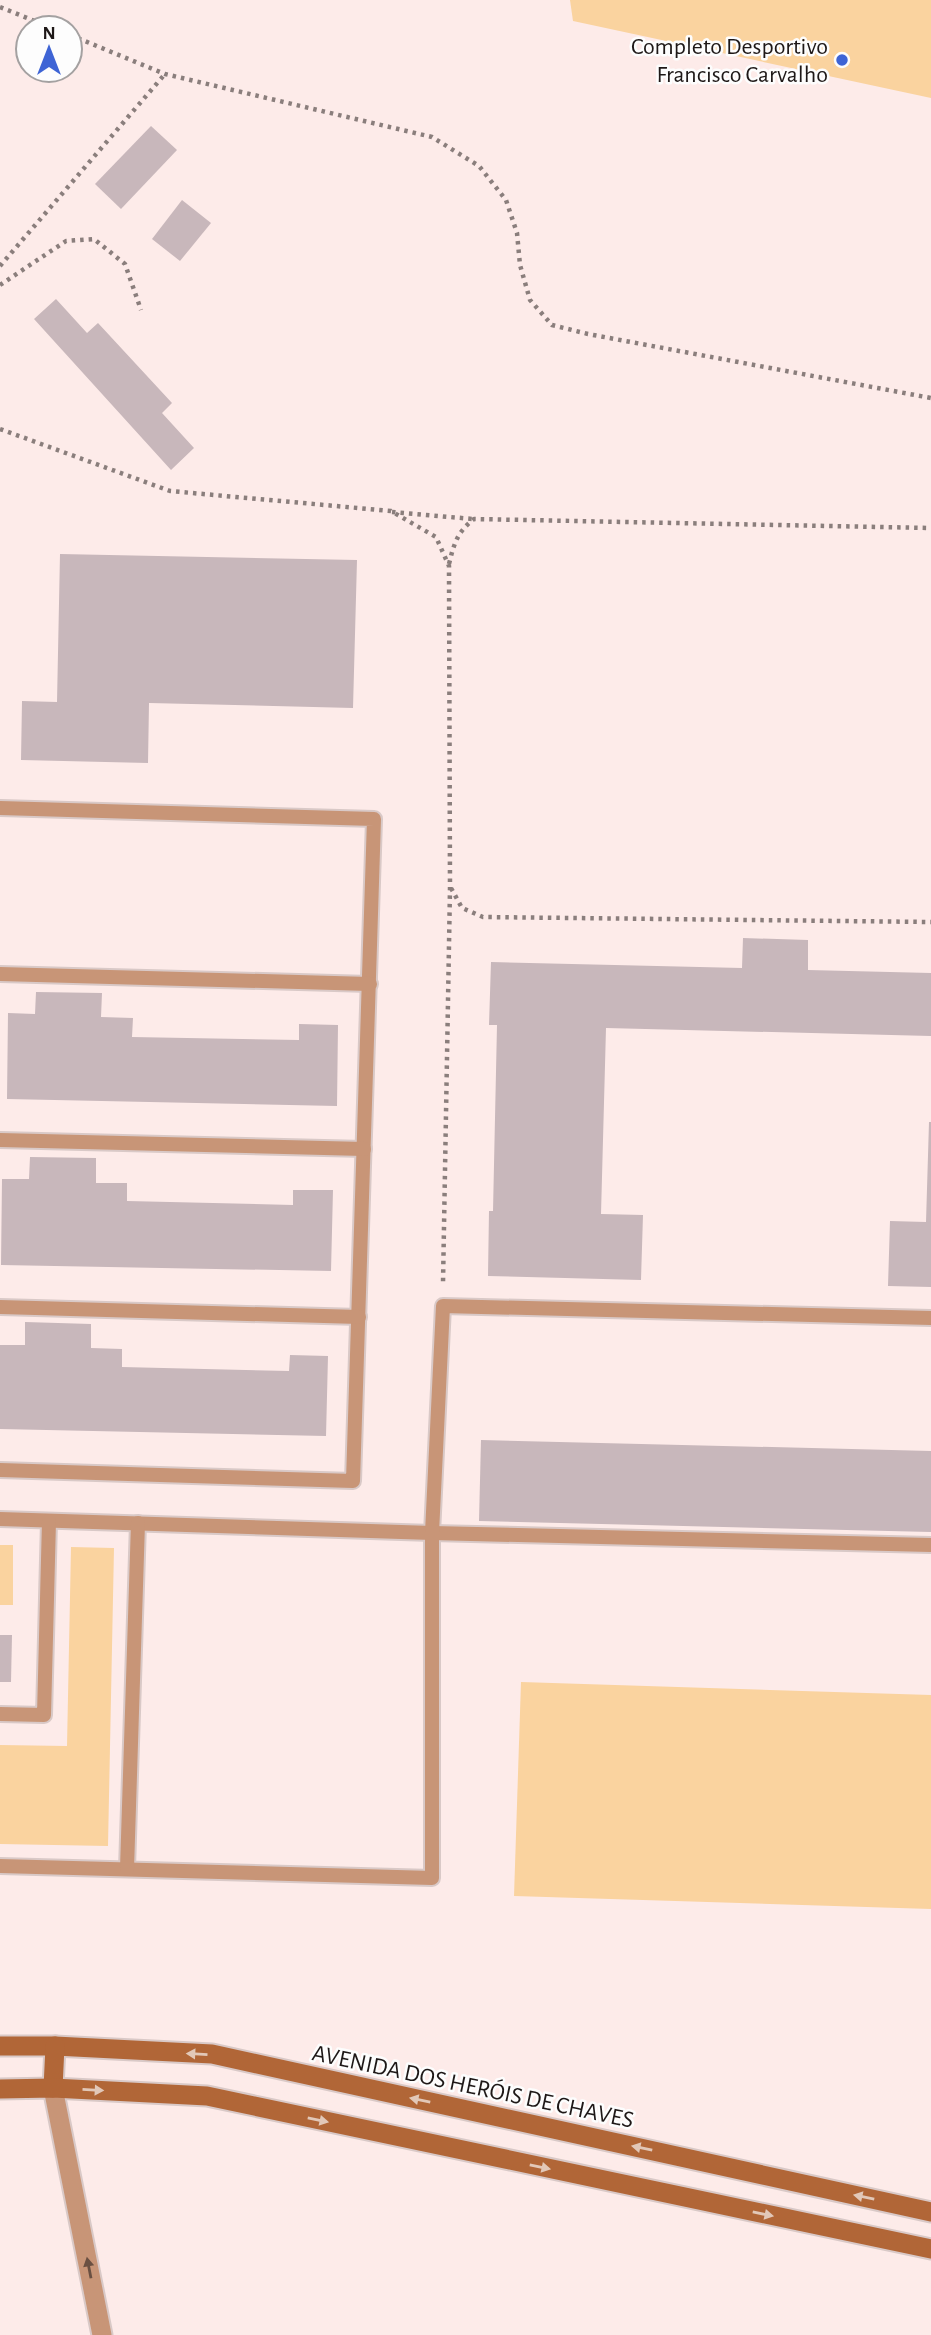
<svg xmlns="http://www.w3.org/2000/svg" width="931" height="2335" viewBox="0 0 931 2335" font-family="'Alegreya Sans',sans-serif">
<rect width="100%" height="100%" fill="#fdebe9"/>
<g fill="#fad39f">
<path d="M570,0H931V98L573,21Z"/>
<rect x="0" y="1545" width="13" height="60"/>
<path d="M71,1547L114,1548L108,1846L0,1844V1745L67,1746Z"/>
<path d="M521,1682L931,1695V1909L514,1896Z"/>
</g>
<g fill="#c8b7bb">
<path d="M151,126L177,150L121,209L95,184Z"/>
<path d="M182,200L211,223L180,261L152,239Z"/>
<path d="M56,299L87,333L98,323L172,403L162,413L194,448L171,470L34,319Z"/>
<path d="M60,554L357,560L353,708L149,703L148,763L21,760L22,701L57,702Z"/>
<path d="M743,938L808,940V970L931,973V1036L606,1028L601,1214L643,1215L641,1280L488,1276L489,1211H493L497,1025H489L491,962L742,968Z"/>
<path d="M36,992L102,993L101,1017L133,1018L132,1037L299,1040V1024L338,1025L337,1106L7,1099L8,1013L35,1014Z"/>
<path d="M929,1122H931V1287L888,1286L890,1221L926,1222Z"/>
<path d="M30,1157L96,1158V1183H127V1201L293,1205V1190H333L331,1271L1,1265L2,1179H29Z"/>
<path d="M25,1322L91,1324V1348L122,1349V1367L289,1371L290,1355L328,1356L326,1436L0,1429V1345H25Z"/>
<path d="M481,1440L931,1451V1532L479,1521Z"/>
<path d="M0,1635H12L11,1682H0Z"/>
</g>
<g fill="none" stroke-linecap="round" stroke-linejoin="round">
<defs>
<g id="service">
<path d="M0,808L374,819L353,1481L0,1470"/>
<path d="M0,974L370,984"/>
<path d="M0,1140L364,1149"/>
<path d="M0,1307L359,1317"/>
<path d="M0,1519L432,1533L931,1545"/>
<path d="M0,1714L44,1715L49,1521"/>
<path d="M0,1866L432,1878V1533L443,1306L931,1318"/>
<path d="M127,1869L138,1523"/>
</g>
<path id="minor" d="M53,2088L102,2335"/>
<g id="secondary">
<path d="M0,2046H55L212,2054L931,2212"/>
<path d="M53,2088L55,2046"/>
<path d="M0,2089L53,2088L207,2096L931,2249"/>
</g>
</defs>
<use href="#service" stroke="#d9c9c7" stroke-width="18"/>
<use href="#minor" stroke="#d9c9c7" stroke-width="23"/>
<use href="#secondary" stroke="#d9c9c7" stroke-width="23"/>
<g stroke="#8a7e7c" stroke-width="4.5" stroke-dasharray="3.5 5" stroke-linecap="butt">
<path d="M0,7L52,28"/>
<path d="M70,35L165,74L432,137L479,166L506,200L517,233L520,265L530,300L552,325L588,334L931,398"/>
<path d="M0,266L165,74"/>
<path d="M0,285L66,241L94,239L125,264L141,310"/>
<path d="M0,429L170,491L391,511L436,537L449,566L450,888L443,1283"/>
<path d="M392,512L473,519"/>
<path d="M449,564C454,544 457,532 474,519L931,528"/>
<path d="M451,888L462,908L483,917L931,922"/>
</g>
<use href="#service" stroke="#c89577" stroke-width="14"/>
<use href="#minor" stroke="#c89577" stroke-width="19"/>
<use href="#secondary" stroke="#b16637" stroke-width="19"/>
</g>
<defs><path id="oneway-solid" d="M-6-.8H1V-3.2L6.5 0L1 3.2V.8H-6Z" transform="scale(1.75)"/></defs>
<g fill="#e2c8b8">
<use href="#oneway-solid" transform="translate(197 2054) rotate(-177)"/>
<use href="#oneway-solid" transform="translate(93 2090) rotate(3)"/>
<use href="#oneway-solid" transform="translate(420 2100) rotate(-168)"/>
<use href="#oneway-solid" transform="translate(318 2120) rotate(12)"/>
<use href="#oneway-solid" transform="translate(642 2148) rotate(-168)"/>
<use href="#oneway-solid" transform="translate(540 2167) rotate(12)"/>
<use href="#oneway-solid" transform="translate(864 2197) rotate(-168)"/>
<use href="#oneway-solid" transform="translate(763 2214) rotate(12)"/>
</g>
<use fill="#6a5042" href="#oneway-solid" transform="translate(89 2268) rotate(-101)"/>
<circle fill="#3e64d5" stroke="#fdfdfd" stroke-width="2.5" cx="842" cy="60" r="7"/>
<g text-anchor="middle" stroke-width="5" stroke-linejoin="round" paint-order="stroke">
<g font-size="24" fill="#1e1817" stroke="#fdfdfd" text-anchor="end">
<text x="828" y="54">Completo Desportivo<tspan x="828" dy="28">Francisco Carvalho</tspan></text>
</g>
<g font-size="24" fill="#1e1817" stroke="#fdfdfd">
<text transform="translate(473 2086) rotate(12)" y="8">AVENIDA DOS HERÓIS DE CHAVES</text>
</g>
</g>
<g transform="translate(49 49)"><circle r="33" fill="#fdfdfd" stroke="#a4a1a1" stroke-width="2"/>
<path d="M0-5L12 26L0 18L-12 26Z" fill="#3e64d5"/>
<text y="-10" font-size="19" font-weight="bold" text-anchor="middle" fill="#1e1817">N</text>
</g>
</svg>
